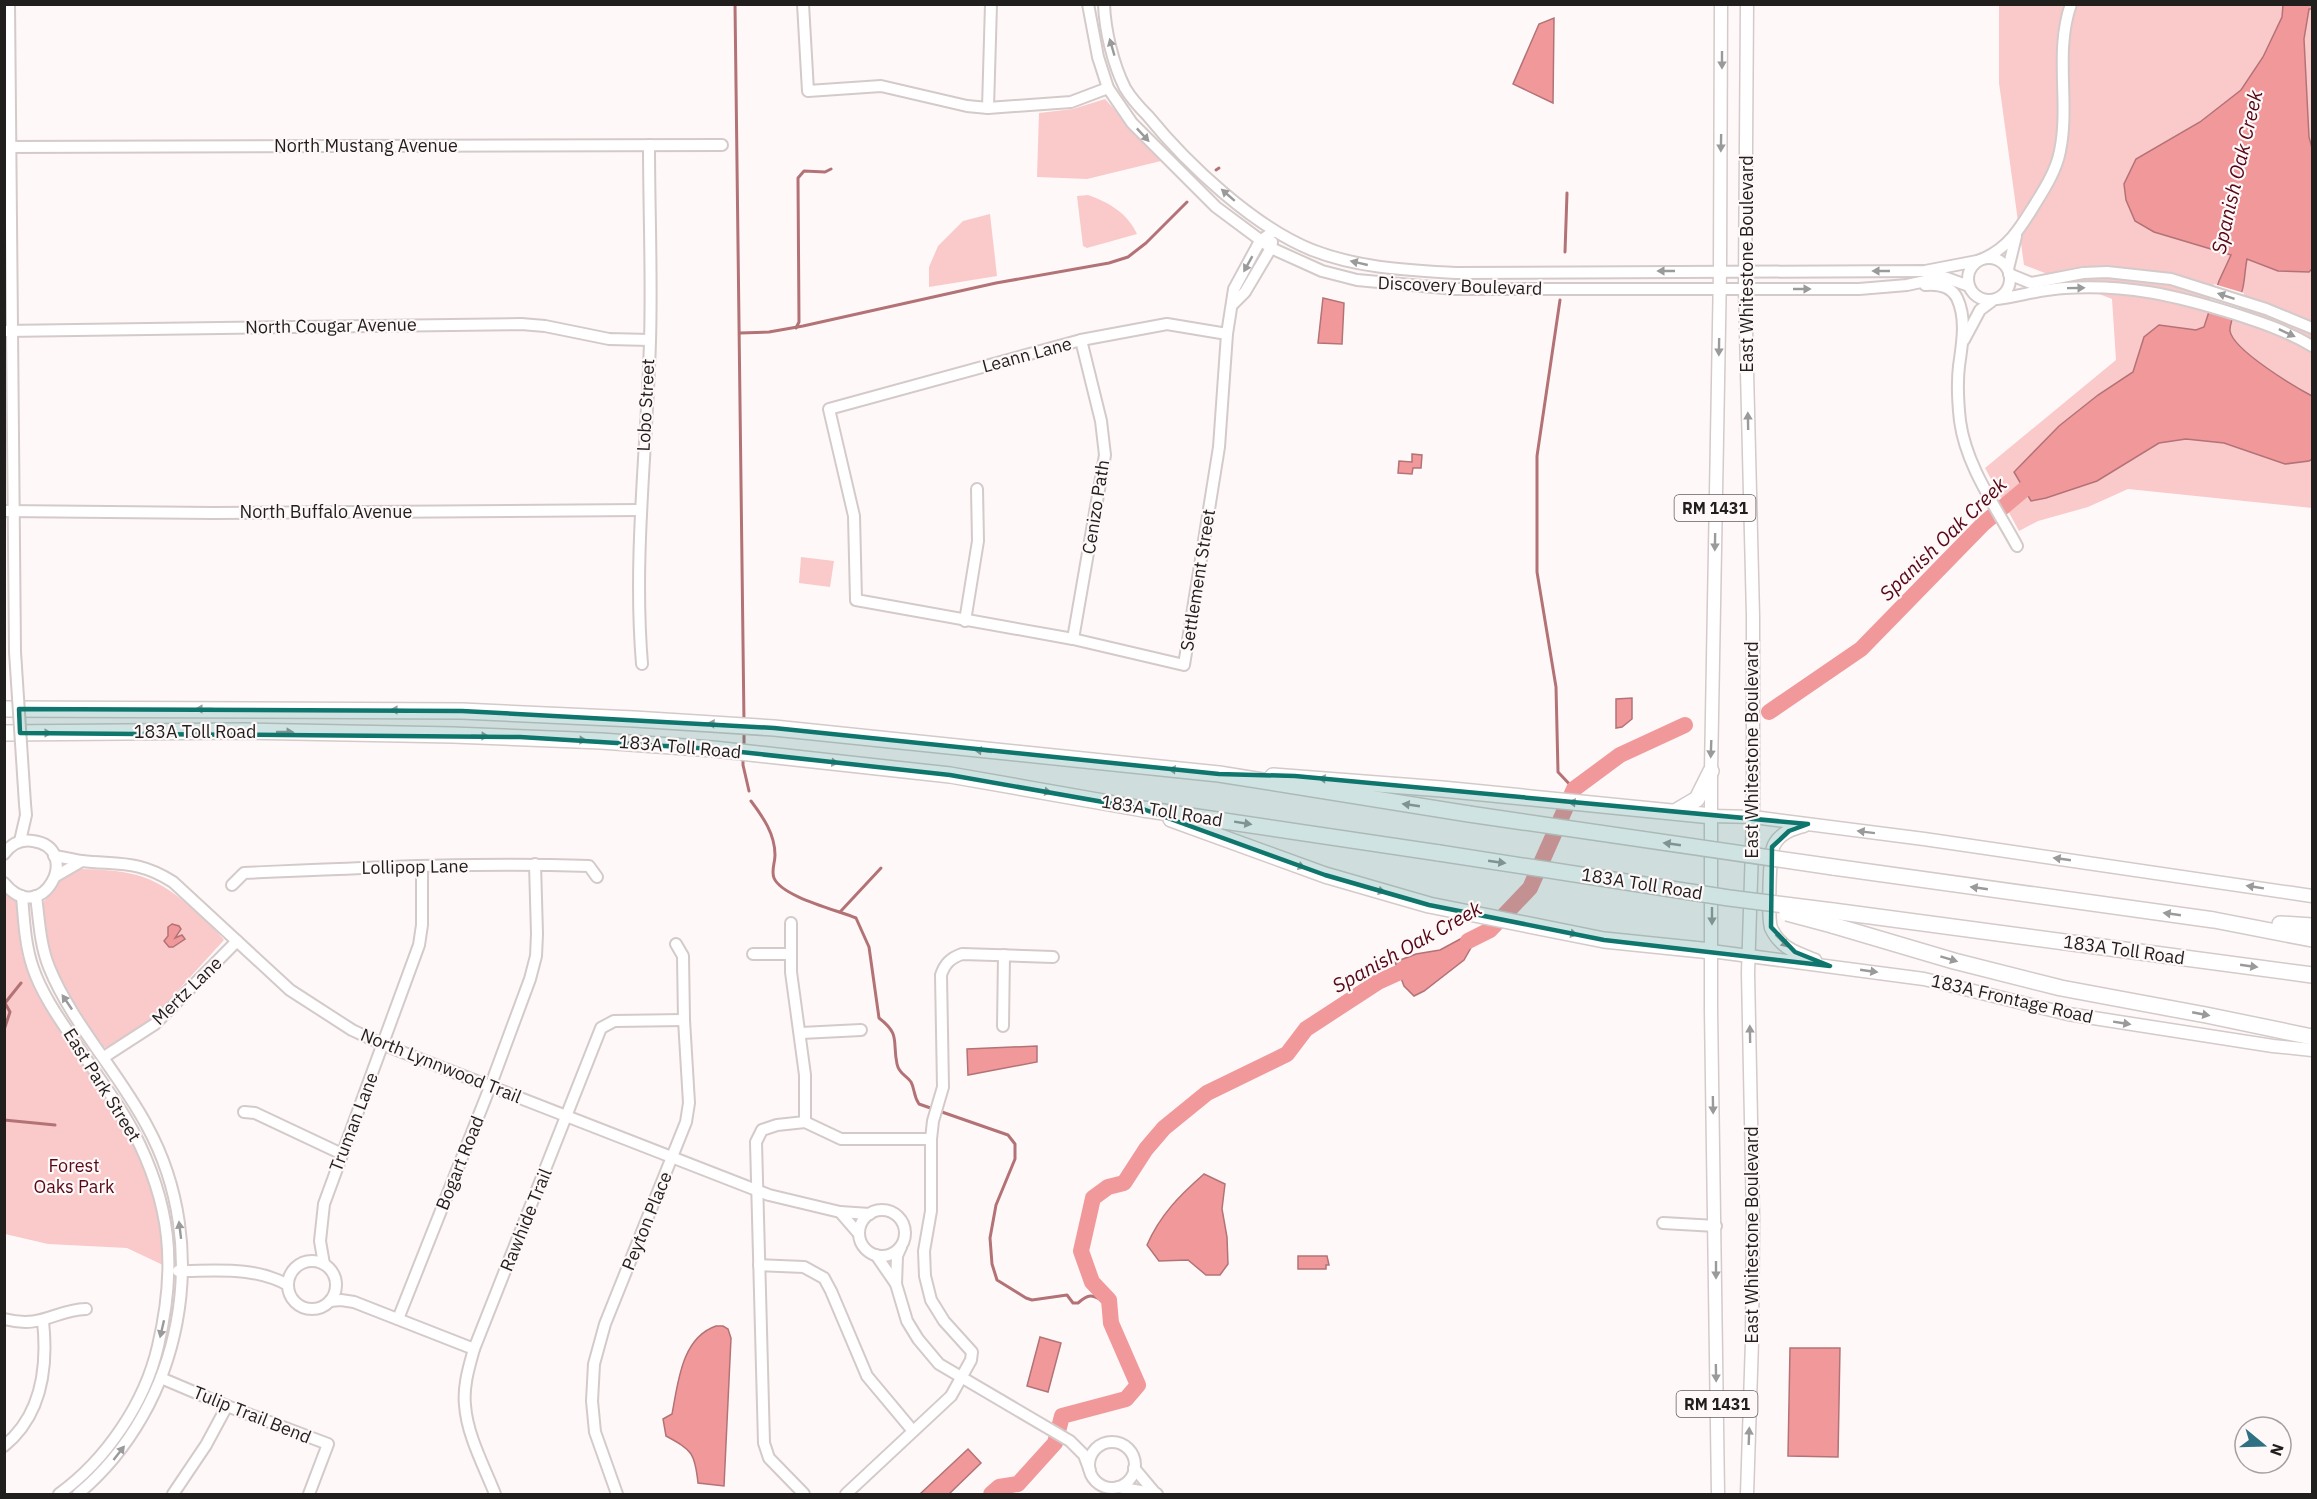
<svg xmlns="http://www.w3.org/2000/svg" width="2317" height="1499" viewBox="0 0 2317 1499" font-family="'IBM Plex Sans',sans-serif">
<rect width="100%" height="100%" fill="#fff8f8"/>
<g fill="#fac9ca">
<path d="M1999,5H2312V508L2128,489L2088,507L2038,521L2019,531L1985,468L2116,360L2112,299L2024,265L1999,83Z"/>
<path d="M1105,99L1161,161L1087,179L1037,177L1039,113L1073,109Z"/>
<path d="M1088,195C1110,203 1127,213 1137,234L1087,248L1083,246L1077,196Z"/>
<path d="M990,214L997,276L929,287V267L938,246L963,221Z"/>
<path d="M801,557L834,561L830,587L799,583Z"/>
<path d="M79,869C134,870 157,875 198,914C207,922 217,931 224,940L149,1022L108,1049L101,1046L59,982L48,947L41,911L44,901L54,891L62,876Z"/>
<path d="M4,890L18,902L26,956L129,1130L141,1153L159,1209L165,1266L127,1248L48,1244L5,1234Z"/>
</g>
<g fill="#f1989b" stroke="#b37376" stroke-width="1.5">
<path d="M2283,5H2312V9H2309L2304,39L2309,137L2312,148V269L2309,272L2278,271L2247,259C2245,269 2245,278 2243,287C2241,299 2229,320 2230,331C2233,350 2295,387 2312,396V459L2309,461L2285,464L2224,443L2186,439L2159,443L2097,481L2046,498L2031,501L2014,472L2059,426L2098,395L2133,372L2144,337L2159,325L2196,330L2204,327L2219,281L2231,255L2154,232L2135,221L2126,200L2124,184L2136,159L2200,122L2241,90L2263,57L2282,17Z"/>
<path d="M1554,18L1553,103L1513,84L1539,24Z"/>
<path d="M1323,298L1344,303L1342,344L1318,343Z"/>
<path d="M1412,454L1422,455L1421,468H1413L1412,474L1398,473L1399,461L1412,462Z"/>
<path d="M1632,698V719L1622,727L1616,728V699Z"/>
<path d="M172,924L179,926L181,929L175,938L182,935L185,939L173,947H169L164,941L168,936V927Z"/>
<path d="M1488,929L1486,938L1472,946L1464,960L1424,991L1414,996L1404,986L1395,962L1416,954L1440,950L1464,937Z"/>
<path d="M1037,1046V1062L968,1075L967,1049Z"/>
<path d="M1204,1174L1225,1184L1222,1209L1227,1237L1228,1264L1220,1275H1206L1188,1260L1159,1261L1147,1245C1160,1215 1180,1195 1204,1174Z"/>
<path d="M1298,1256H1327L1329,1265H1326V1269H1298Z"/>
<path d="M716,1326H723L728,1329L731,1338L724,1486L698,1483C695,1453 692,1450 666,1436L663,1419L672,1414C678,1384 681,1338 716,1326Z"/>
<path d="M1040,1337L1061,1343L1048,1392L1027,1386Z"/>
<path d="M1790,1348H1840L1838,1457L1788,1456Z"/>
<path d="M968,1449L981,1463L949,1494H920Z"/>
</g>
<path fill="#fff8f8" d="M2214,284L2244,293L2236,321L2206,312Z"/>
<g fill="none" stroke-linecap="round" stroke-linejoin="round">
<g stroke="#b37376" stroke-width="3">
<path d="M735,4L744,723"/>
<path d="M1216,170L1219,168"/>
<path d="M1565,252L1567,193"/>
<path d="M1560,300L1537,456V572L1556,687L1558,772L1574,789"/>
<path d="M796,328L799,322L798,178L804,171L825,172L831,169"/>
<path d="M740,333L769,332L803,326L996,283L1109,263L1128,257L1146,243L1187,202"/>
<path d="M744,747V732"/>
<path d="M743,756V765L749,791"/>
<path d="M751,801C763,817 775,834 775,855C775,863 771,871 774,878C782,897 837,910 856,918L869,947L879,1018C901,1035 892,1041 897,1064C899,1074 906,1075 911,1082C915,1089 913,1095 919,1104L1008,1135L1015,1144V1159L996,1205L990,1238L992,1264L997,1280L1026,1298L1032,1300L1067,1295L1073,1303H1078C1093,1290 1094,1298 1110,1304"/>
<path d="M840,912L881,868"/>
<path d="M4,1030L10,1012L5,1003L21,983"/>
<path d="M4,1120L55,1125"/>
</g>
<g stroke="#f1989b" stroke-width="16">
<path d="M1769,712L1861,649L1983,524L2027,487L2044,479"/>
<path d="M1468,941L1490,930L1530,888L1574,789L1620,755L1685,725"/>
<path d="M991,1494L999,1487L1018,1484L1055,1443L1062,1416L1126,1399L1138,1385L1111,1323L1109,1300L1092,1282L1081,1251L1093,1198L1108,1187L1124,1183L1146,1149L1164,1128L1207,1093L1287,1054L1306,1029L1378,982L1420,963"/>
</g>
<defs>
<g id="minor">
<path d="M9,4L15,652"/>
<path d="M803,4L808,91L881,86L967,106L988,108L1071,102L1108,88"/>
<path d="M1088,4L1098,57L1108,88L1132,123L1216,207L1271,248L1322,271L1357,280L1455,289H1859L1907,285L1944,277L1969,286"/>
<path d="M1104,4C1105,31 1113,64 1125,88C1131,98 1140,108 1148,116C1188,165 1253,226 1312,250C1358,268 1406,270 1455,273L1925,271L1977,261"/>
<path d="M988,108L991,4"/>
<path d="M4,147L722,145"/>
<circle cx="1989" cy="279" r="21"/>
<path d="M1985,258C2008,247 2019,230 2032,209C2043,191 2056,172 2060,151C2070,103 2054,52 2071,4"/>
<path d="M2008,269L2016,236"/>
<path d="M2009,274L2031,283L2083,273L2107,272L2171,279L2266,309L2312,328"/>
<path d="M1925,285C1937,284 1951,286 1957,298C1967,319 1962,344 1959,366C1957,383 1958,403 1960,421C1966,466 1996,507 2017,546"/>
<path d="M1997,299C2020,296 2042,289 2065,288C2126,284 2174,295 2232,313C2260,322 2287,331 2312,346"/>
<path d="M1233,304L1245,292L1271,248L1272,242"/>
<path d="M4,331L521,324L545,326L609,339L650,340"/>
<path d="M1227,334L1167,324L1081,340L829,409L854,516L856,600L1073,639L1184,665L1219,447L1227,334L1234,289L1260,241L1274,231"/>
<path d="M1964,340L1980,310L1992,301"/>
<path d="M4,511L213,513L641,510"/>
<path d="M965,621L978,541L977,489"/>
<path d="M1073,639L1105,455L1101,421L1081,340"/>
<path d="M642,664C633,557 647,449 650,341C652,276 649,211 649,145"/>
<path d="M20,841L26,815L25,804"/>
<path d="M4,854C11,844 21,839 33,841C84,848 42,930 4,883"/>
<path d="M54,856C64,857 73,860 82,861C119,865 139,860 173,882L290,990L352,1030L384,1045L769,1195L840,1212L870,1214"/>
<path d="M56,876L82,861"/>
<path d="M232,885L244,873C359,868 474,862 589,866L597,877"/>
<path d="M22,896C24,920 25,945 33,968C43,998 66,1028 83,1054C99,1079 119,1104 133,1131C171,1204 177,1266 158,1346C145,1403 106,1460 59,1494"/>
<path d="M36,896C39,919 40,945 49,967C71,1022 119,1073 147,1126C213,1247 183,1406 78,1494"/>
<path d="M791,923V972L805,1075V1122"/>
<path d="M753,954H791"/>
<path d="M1003,1026L1004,955"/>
<path d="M801,1033L861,1030"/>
<path d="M104,1057L155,1024L237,941"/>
<path d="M244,1112L255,1113L342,1154"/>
<circle cx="882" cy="1233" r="23"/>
<path d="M840,1212L859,1234"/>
<path d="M1663,1223L1716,1226"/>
<path d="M876,1255L896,1284L907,1321L918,1339L939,1364L1070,1441L1084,1455L1090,1471"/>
<circle cx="312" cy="1285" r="24"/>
<path d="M324,1264L320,1241L324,1204L419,945L422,925V866"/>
<path d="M759,1265L804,1267L824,1278L831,1291L867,1376L913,1431"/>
<path d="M178,1271C217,1271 253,1266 288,1285"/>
<path d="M896,1284L897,1256L901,1247"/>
<path d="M330,1301L341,1300L354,1302L474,1349"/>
<path d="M4,1319C43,1329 54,1310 86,1309"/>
<path d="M398,1319L490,1087L530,979L536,956L537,934L535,864"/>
<path d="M161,1378L227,1406L328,1444L309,1494"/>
<circle cx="1112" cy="1465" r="23"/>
<path d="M4,1446C42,1415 48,1367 43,1321"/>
<path d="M1134,1468L1155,1493"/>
<path d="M1118,1487L1157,1494"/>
<path d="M173,1494L206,1445L227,1406"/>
<path d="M495,1494C484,1466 467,1435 465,1405C463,1386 469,1367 474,1349L601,1028L614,1021L684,1020"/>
<path d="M617,1494L595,1432L592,1401L594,1364L605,1324L686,1122L689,1103L684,1020L683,956L676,944"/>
<path d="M804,1494L769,1458L764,1443L756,1142L762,1130L777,1125L805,1122L841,1139H931"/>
<path d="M846,1494L951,1396L971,1360L972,1352L944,1321L931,1300L925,1276L924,1251L931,1211V1139L933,1121L943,1087L941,975C945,963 951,958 962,954L1053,957"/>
</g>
<g id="major">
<path d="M1747,4L1745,289L1753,616V817L1748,973L1753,1218L1752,1341L1747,1494"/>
<path d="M1712,816L1753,817L1924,839L2312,896"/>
<path d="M1804,826C1792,829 1780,833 1774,845C1769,854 1768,918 1771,928C1773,932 1777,938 1779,940C1788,951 1803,955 1815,960"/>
<path d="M1711,951L1924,979L2068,1014L2273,1046L2312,1050"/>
<path d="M1718,1494L1711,1010V771L1720,271L1721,4"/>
</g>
<g id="highway">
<path d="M4,709L462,711L634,719L774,728L1219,774L1469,814"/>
<path d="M4,733L244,731L453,735L601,741L713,749L950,775L1143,809L1439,853"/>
<path d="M1273,776L1442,789L1712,816"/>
<path d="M1675,812L1697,799L1711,771"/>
<path d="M1171,819L1325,875L1429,905L1604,940L1711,951"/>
<path d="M1833,867L2214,920L2312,939"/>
<path d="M1833,911L2312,975"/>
<path d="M2280,924L2312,926"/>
<path d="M1832,925L1954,961L2061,988L2206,1015L2312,1037"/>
</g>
</defs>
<use href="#minor" stroke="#d4caca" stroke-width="14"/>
<use href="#major" stroke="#d4caca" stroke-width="15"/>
<use href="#highway" stroke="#d4caca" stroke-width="18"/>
<use href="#minor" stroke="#fff" stroke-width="10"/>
<use href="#major" stroke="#fff" stroke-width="12"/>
<use href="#highway" stroke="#fff" stroke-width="15"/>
<defs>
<path id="minor-bridge" d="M15,652L25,804"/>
<g id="highway-bridge">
<path d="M1469,814L1833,867"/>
<path d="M1439,853L1729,898L1833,911"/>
<path d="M1787,913L1832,925"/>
</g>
</defs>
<use href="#minor-bridge" stroke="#d4caca" stroke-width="14" stroke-linecap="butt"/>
<use href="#highway-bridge" stroke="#d4caca" stroke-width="18" stroke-linecap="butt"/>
<use href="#minor-bridge" stroke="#fff" stroke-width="10"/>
<use href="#highway-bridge" stroke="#fff" stroke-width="15"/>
</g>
<defs><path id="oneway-solid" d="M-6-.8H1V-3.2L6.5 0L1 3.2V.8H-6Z" transform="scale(1.5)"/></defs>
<g fill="#9b9a9a">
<use href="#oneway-solid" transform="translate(1112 47) rotate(-106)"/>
<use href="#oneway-solid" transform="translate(1722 60) rotate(90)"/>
<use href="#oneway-solid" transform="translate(1143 135) rotate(47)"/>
<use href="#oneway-solid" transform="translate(1721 143) rotate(91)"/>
<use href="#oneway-solid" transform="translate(1228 195) rotate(-139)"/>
<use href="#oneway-solid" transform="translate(1359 263) rotate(-167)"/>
<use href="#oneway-solid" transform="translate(1248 264) rotate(119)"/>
<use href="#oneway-solid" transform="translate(1666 271) rotate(180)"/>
<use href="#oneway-solid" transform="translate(1881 271) rotate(-180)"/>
<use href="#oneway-solid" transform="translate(2076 288) rotate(-1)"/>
<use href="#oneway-solid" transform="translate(1802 289)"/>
<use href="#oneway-solid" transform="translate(2226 296) rotate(-162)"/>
<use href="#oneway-solid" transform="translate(2287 333) rotate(25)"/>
<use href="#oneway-solid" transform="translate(1719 347) rotate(91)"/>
<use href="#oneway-solid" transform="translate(1748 421) rotate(-91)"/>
<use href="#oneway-solid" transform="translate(1715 542) rotate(91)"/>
<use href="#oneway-solid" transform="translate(204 709) rotate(-180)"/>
<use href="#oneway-solid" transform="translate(399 710) rotate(-179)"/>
<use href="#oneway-solid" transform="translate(716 724) rotate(-176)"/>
<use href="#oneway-solid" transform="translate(285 732) rotate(1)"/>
<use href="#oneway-solid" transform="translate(43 733)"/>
<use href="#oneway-solid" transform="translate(480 736) rotate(2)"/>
<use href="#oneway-solid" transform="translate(578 740) rotate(3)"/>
<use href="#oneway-solid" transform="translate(1711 749) rotate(92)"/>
<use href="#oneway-solid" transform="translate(983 751) rotate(-173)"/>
<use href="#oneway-solid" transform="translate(830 762) rotate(6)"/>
<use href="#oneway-solid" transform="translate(1177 770) rotate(-174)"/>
<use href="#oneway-solid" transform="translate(1327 779) rotate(-175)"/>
<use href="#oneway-solid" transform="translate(1043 791) rotate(10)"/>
<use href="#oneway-solid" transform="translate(1577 803) rotate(-174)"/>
<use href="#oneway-solid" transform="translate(1411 805) rotate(-172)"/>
<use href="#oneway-solid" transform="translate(1243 823) rotate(9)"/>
<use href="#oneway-solid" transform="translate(1866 832) rotate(-173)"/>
<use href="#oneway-solid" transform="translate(1672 844) rotate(-172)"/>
<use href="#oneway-solid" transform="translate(2062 859) rotate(-172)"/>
<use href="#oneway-solid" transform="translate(1497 862) rotate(8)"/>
<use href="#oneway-solid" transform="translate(1297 865) rotate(20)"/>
<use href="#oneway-solid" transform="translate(2255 887) rotate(-171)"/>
<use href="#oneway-solid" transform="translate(1979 888) rotate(-172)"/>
<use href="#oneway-solid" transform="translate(1377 890) rotate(16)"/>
<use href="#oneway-solid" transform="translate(2172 914) rotate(-172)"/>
<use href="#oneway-solid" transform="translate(1712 916) rotate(90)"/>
<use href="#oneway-solid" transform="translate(1569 933) rotate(12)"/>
<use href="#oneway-solid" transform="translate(1782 941) rotate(44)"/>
<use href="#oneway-solid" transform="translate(1949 959) rotate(17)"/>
<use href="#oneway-solid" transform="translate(2249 966) rotate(8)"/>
<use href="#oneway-solid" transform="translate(1869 971) rotate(8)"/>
<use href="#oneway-solid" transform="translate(67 1002) rotate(-124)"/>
<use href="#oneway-solid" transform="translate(2201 1014) rotate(11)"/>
<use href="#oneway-solid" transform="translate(2122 1023) rotate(9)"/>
<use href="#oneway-solid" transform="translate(1750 1034) rotate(-91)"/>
<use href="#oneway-solid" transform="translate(1713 1105) rotate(89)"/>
<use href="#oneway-solid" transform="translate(180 1230) rotate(-97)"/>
<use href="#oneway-solid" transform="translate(1716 1270) rotate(90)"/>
<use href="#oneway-solid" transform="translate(162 1329) rotate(103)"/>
<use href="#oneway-solid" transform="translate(1716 1373) rotate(89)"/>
<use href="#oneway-solid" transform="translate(1749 1436) rotate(-88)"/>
<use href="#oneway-solid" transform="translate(119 1453) rotate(-52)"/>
</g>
<path fill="#0f766e" fill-opacity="0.2" stroke="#0f766e" stroke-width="4.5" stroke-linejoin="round" d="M19,709L462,711L774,728L1219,774L1295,776L1808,824L1789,831L1772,847L1771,927L1795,952L1830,966L1604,940L1429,905L1325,875L1143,809L950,775L713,749L520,737L20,733Z"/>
<g text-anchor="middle" stroke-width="4.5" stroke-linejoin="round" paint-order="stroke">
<g fill="#fff8f8" stroke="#645f5f" stroke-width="1.5">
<rect x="1674.5" y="495" width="81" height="26" rx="4.5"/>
<rect x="1676.5" y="1391" width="81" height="26" rx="4.5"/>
</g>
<g font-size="16" font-weight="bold" fill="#211e1e">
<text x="1715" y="514">RM 1431</text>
<text x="1717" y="1410">RM 1431</text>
</g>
<g font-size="18" fill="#211e1e" stroke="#fff8f8">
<text x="366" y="152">North Mustang Avenue</text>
<text transform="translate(1747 264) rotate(-90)" y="6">East Whitestone Boulevard</text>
<text transform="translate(1460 286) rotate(2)" y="6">Discovery Boulevard</text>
<text transform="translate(331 326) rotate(-1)" y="6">North Cougar Avenue</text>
<text transform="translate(1027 355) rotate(-15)" y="6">Leann Lane</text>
<text transform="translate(646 405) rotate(-87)" y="6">Lobo Street</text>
<text transform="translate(1096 507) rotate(-81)" y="6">Cenizo Path</text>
<text x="326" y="518">North Buffalo Avenue</text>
<text transform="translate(1198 580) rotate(-81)" y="6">Settlement Street</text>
<text x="195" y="738">183A Toll Road</text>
<text transform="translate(680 747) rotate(5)" y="6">183A Toll Road</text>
<text transform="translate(1752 750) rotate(-90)" y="6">East Whitestone Boulevard</text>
<text transform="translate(1162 811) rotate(9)" y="6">183A Toll Road</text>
<text transform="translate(415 867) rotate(-1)" y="6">Lollipop Lane</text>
<text transform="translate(1642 884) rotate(9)" y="6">183A Toll Road</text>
<text transform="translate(2124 950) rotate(8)" y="6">183A Toll Road</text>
<text transform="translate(187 991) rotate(-44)" y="6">Mertz Lane</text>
<text transform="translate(2012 999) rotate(13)" y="6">183A Frontage Road</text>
<text transform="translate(441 1066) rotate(22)" y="6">North Lynnwood Trail</text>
<text transform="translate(102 1085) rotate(58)" y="6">East Park Street</text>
<text transform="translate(354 1122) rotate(-69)" y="6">Truman Lane</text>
<text transform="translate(460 1163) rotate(-68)" y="6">Bogart Road</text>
<text transform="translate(526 1220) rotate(-68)" y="6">Rawhide Trail</text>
<text transform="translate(647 1221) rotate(-68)" y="6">Peyton Place</text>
<text transform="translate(1752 1235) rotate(-90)" y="6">East Whitestone Boulevard</text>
<text transform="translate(252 1415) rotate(22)" y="6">Tulip Trail Bend</text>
</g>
<g font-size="18" fill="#580918" stroke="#fff8f8">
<text x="74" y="1172">Forest<tspan x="74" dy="21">Oaks Park</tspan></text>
</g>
<g font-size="20" font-style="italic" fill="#560616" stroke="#fff8f8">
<text transform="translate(2237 172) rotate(-77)" y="7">Spanish Oak Creek</text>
<text transform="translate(1943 539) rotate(-44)" y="7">Spanish Oak Creek</text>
<text transform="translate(1407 947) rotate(-29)" y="7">Spanish Oak Creek</text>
</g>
</g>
<rect width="2317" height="1499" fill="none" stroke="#211e1e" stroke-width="12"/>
<g transform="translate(2263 1445) rotate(109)"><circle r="28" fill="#fff8f8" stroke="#a6a1a1" stroke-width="1.5"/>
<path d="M0-4.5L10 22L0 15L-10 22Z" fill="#2f7183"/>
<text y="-9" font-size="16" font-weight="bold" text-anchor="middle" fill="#211e1e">N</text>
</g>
</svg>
